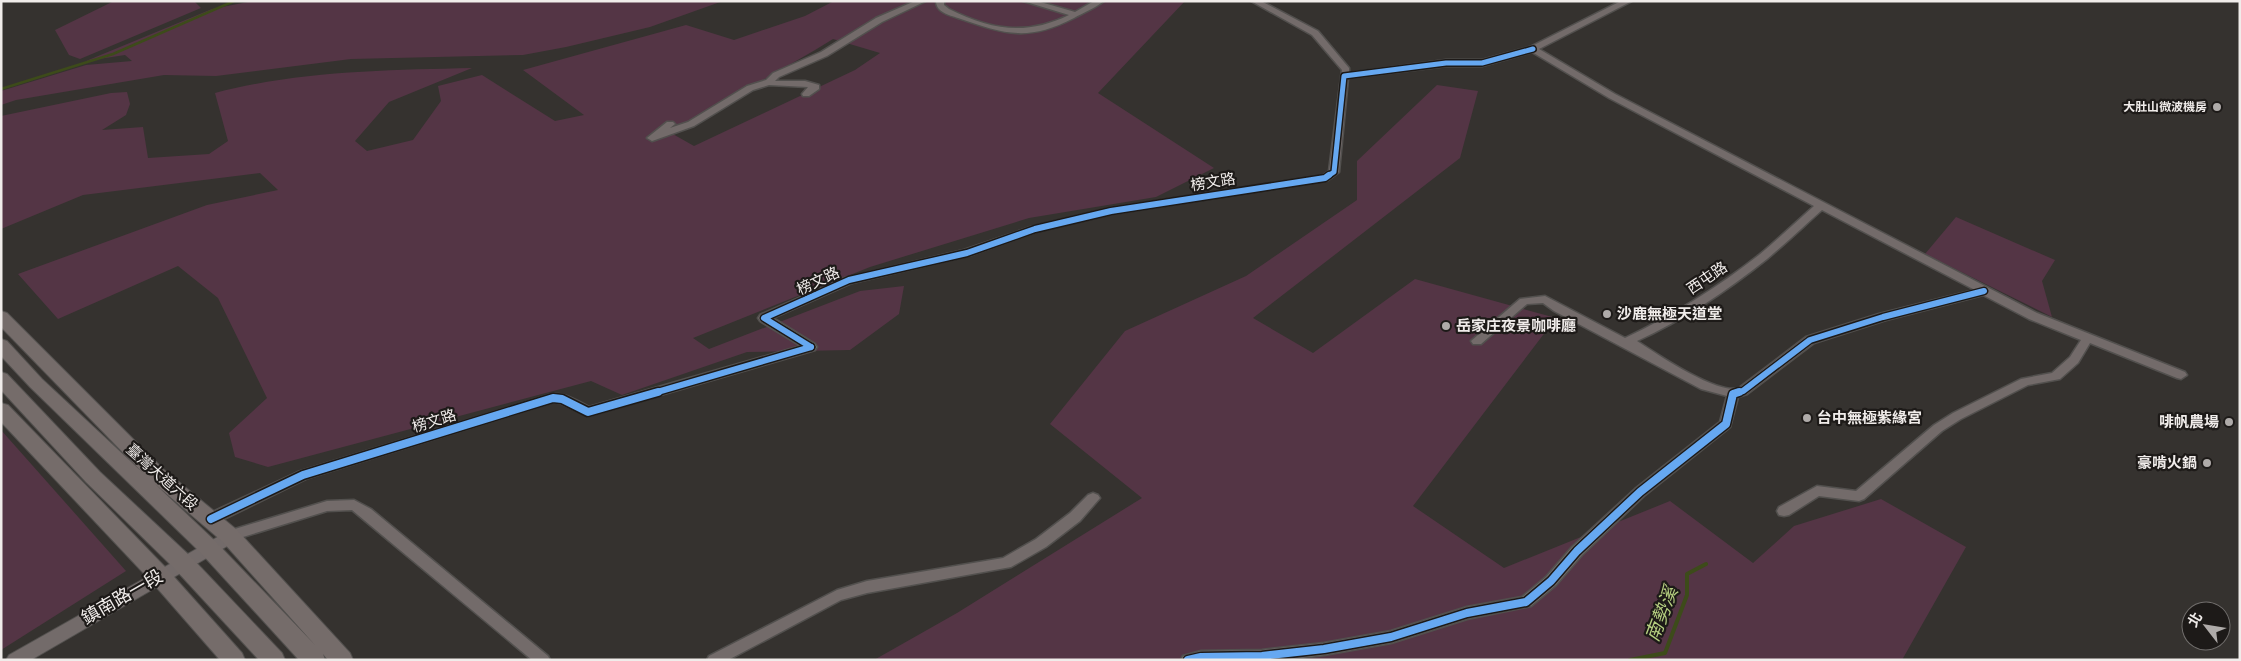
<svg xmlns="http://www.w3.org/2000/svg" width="2241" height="661" viewBox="0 0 2241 661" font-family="'DM Sans','Noto Sans TC',sans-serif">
<rect width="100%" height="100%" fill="#35322f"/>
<g fill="#543545" fill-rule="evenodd">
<path d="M114,1H194L201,8L80,59L69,55L55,30Z"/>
<path d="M253,1H723L650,27L566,47L523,55L351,59L216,76L164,75L16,100L1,105V91L86,65L132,61L125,55L86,61L212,9Z"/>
<path d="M834,1H1185L1098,93L1214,168L1156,197L1029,218L870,267L693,338L709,349L860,291L904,286L899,314L850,350L747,352L622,395L591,381L268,467L235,457L229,433L267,398L218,298L178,266L58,319L18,274L207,205L278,190L260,173L83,195L1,229V116L111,93L127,92L130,104L126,115L102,130L143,127L148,158L209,154L228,141L215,93C298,71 386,70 472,68L389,102L355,141L367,151L413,140L441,101L438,86L482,75L555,121L584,115L523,70L686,25L734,40L805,16ZM833,39L880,53L855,70L694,146L671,133C724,100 780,72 833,39Z"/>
<path d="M1437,85L1478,91L1460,158L1253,318L1313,353L1415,279L1556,318L1413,506L1504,568L1670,501L1753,563L1794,526L1881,499L1966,547L1902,660H874L957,613L1142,498L1050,424L1125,331L1246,276L1357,200V161Z"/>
<path d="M1956,217L2055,260L2042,281L2052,317L1925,254Z"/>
<path d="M1,430L126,571L1,650Z"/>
</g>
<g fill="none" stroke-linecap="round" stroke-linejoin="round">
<path stroke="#3d4b1a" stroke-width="2.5" d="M1,89L113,54L234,1"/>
<path stroke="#3d4b1a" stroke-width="4" d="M1630,660L1665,653L1687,595V574L1706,564"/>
<defs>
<g id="minor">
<path d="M915,1H926L882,22L827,56L779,77L775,81H805L819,85V89L809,96H803L802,94L808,87L769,85L753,90L694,126L655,140L652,141L647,138L667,122H673L675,124L670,128L688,122L747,86L766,80L773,73L821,52L876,18Z"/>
<path d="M936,1H944V5L949,9C991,30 1026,36 1069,15L1023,1H1037L1075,12L1094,1H1104C1095,8 1083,13 1074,18C1027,42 1005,34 958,18C949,15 936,12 936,1Z"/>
<path d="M1251,1H1261L1318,31L1349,68V73L1446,60H1482L1530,47L1621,1H1632L1539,49L1615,94L2037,313L2185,372L2187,375L2181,379L2177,378L2090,343L2078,363L2060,379L2028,385L1961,419L1942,431L1864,499L1859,501L1819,496L1789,515L1784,516L1779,515L1777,511L1779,507L1817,486L1856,491L1934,425L1953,413L2021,379L2052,373L2070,357L2081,340L2029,319L1983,295L1886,320L1814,343L1747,394L1738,397L1730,427L1645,495L1582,555L1556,585L1531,606L1467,619L1391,643L1324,655L1284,660H1181L1183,656L1201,651L1262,650L1324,643L1391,631L1467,607L1522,597L1546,577L1572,547L1635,489L1720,422L1727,396L1701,389L1554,311L1543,303L1527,304L1481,344H1473L1471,341L1520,299L1545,296L1625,338C1672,316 1718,287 1759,255C1778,239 1796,222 1814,206L1609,98L1532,52L1482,66H1446L1348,78L1339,172L1328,180L1111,214L1038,231L971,255L852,283L773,318L815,344L817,347L815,350L588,416L560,403L553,402L308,478L216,523L211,524L206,523L204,519L206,515L298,472L549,395C563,391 577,401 589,407L801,346L760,321L758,318L760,315L845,278L964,250L1031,227L1111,208L1322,176L1329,171L1342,70L1312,35ZM1822,210L1975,290L1879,314L1806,337L1739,388C1717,395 1657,354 1637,341C1683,320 1727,291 1767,259C1786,243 1804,226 1822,210Z"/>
<path d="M1093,493L1098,495L1100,498L1080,521L1046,547L1011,567L867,593L841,600L728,660H707L709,656L837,590L867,581L1003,558L1036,539L1070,513L1088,495Z"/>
<path d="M354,500L371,509L548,656L550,660H532L352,510L327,511L230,541L225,540L223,536L225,532L327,501Z"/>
</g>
<path id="tertiary" d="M230,530L236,531L238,536L236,541L31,660H6L9,655Z"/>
<g id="primary">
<path d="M1,311L7,313L163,469L237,530L350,653L353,660H328L323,654L325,660H299L201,553L30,387L1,356V339L7,341L42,379L143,473L1,327ZM155,484L223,542L315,645L215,541Z"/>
<path d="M1,372L7,374L100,472L190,556L282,653L285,660H259L174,568L86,482L1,390Z"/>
<path d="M1,403L8,405L167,569L242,653L245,660H220L151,581L1,422Z"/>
</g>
</defs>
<use href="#minor" stroke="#52504e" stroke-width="3"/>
<use href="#tertiary" stroke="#52504e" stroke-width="2"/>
<use href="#primary" stroke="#52504e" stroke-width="2"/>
<use href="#minor" fill="#736b6a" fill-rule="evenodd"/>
<use href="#tertiary" fill="#736b6a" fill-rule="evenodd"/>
<use href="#primary" fill="#756c6a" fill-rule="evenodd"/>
<defs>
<path id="cycleway-far2" d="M1328,176L1334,172L1344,76L1446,63H1482L1533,49"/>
<g id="cycleway-far1">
<path d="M811,347L764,318L849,280L967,253L1035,229L1111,211L1325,178L1329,175"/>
<path d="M654,393L811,347"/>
<path d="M1735,393L1743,391L1810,340L1883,317L1984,291"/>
</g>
<g id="cycleway">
<path d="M211,519L303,475L553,398L562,399L588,412L658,392"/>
<path d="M1188,660L1201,657L1262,656L1324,649L1391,637L1467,613L1526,602L1551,581L1577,551L1640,492L1726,424L1733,394L1739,392"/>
</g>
</defs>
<use href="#cycleway-far2" stroke="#1d1a18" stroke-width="8"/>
<use href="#cycleway-far1" stroke="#1d1a18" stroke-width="9"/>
<use href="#cycleway" stroke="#1d1a18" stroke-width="11"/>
<use href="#cycleway-far2" stroke="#66a8f1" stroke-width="5"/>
<use href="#cycleway-far1" stroke="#66a8f1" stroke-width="6"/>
<use href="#cycleway" stroke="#66a8f1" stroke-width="8"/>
</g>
<g fill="#afaba9" stroke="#1d1a18" stroke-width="2">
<circle cx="2217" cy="107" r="5"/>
<circle cx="1607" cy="314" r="5"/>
<circle cx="1446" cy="326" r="5"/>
<circle cx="1807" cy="418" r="5"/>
<circle cx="2229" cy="422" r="5"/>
<circle cx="2207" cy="463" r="5"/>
</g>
<g text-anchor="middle" stroke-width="4.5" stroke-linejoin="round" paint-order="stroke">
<g font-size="12" font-weight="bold" fill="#f0ecea" stroke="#1d1a18" text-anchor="end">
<text x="2207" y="111">大肚山微波機房</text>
</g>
<g font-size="15" fill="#f0ecea" stroke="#1d1a18">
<text transform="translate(1213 182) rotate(-9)" y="5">榜文路</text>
<text transform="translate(1707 278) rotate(-34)" y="5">西屯路</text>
<text transform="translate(818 281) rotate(-25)" y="5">榜文路</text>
<text transform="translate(434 421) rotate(-17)" y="5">榜文路</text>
<text transform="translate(162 477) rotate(42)" y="5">臺灣大道六段</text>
</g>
<g font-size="15" font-weight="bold" fill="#f0ecea" stroke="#1d1a18" text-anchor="start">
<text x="1617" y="319">沙鹿無極天道堂</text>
<text x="1456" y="331">岳家庄夜景咖啡廳</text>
<text x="1817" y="423">台中無極紫緣宮</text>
<text x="2219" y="427" text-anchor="end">啡帆農場</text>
<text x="2197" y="468" text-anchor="end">豪啃火鍋</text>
</g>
<g font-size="18" fill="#f0ecea" stroke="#1d1a18">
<text transform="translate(122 597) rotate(-30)" y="6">鎮南路一段</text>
</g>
<g font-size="19" font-style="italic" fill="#b5cf80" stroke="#1d1a18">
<text transform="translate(1661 614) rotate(-69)" y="7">南勢溪</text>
</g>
</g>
<rect width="2241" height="661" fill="none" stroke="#f0ecea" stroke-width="5"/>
<g transform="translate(2206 626) rotate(301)"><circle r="24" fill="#1d1a18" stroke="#716e6c"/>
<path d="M0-4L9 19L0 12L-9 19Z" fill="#afaba9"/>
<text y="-8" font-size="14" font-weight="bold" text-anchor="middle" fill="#f0ecea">北</text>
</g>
</svg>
